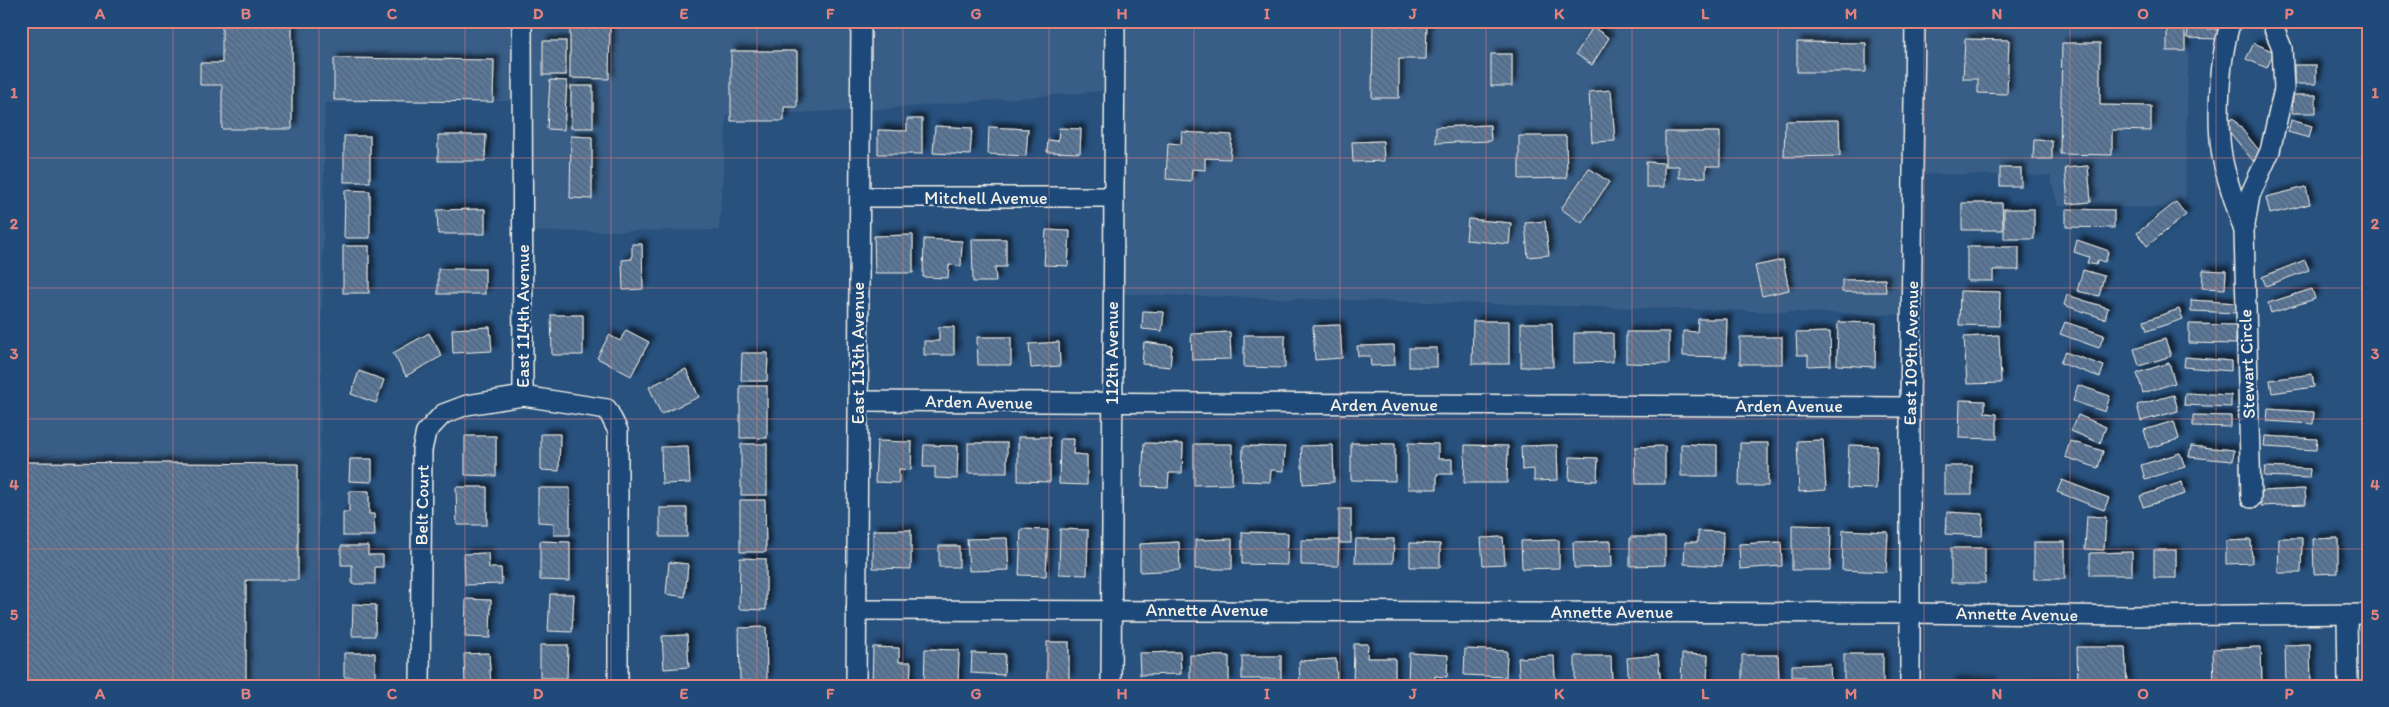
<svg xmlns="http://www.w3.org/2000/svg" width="2389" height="707" viewBox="0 0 2389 707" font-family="Itim,sans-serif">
<defs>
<pattern id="building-back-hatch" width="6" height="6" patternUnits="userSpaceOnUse" patternTransform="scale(1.25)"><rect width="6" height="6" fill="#5b7899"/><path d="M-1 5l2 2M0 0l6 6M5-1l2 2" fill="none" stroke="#536274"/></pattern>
<filter id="shadow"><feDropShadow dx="4.5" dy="-4.5" stdDeviation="2.5" flood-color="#0009"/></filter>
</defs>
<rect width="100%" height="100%" fill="#28517e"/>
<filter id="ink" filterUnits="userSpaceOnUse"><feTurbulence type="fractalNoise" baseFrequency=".02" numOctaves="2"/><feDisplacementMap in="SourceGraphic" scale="10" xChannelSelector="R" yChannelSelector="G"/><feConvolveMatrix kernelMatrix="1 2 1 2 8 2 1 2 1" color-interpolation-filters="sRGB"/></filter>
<g filter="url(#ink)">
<g fill="#375d86">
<path d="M21,21H512V101L325,103L317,686H21Z"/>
<path d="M532,21H851L850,111L727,115L719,230L533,232Z"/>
<path d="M871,21H1104L1103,91L871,110Z"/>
<path d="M1125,21H1904L1901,315L1122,294Z"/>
<path d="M1925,21H2189L2185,208L2058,206L2050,176L1923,174Z"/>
</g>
<g fill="url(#building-back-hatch)" stroke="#f4f1e8" filter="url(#shadow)">
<path d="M1373,21H1427L1426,59H1399V98H1372Z"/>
<rect x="2167" y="21" width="18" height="30"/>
<path d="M570,22L610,23L609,79L570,78Z"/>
<path d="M222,24H292V129H222V85H200V63H222Z"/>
<path d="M1593,27L1609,38L1592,65L1576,54Z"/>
<path d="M2188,28L2218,29L2217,39L2187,38Z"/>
<path d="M1965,39L2009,40L2007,94L1978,93V79H1963Z"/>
<rect x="543" y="41" width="23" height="34"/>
<path d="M1797,42L1866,43V72H1797Z"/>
<path d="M2062,43H2100V105L2151,106V131L2112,130V155L2060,154Z"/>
<path d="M2254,43L2274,52L2267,68L2246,59Z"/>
<path d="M731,51H797V107H784V121H731Z"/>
<rect x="1491" y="54" width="21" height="32"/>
<path d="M334,58L494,60L493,102L334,100Z"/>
<rect x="2294" y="65" width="22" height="19"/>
<path d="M550,80L567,81L564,130L547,129Z"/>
<rect x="571" y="86" width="22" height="42"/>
<path d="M1611,90L1615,141L1592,142L1589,92Z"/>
<path d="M2293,95H2316V113H2292Z"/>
<path d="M2233,118L2262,154L2253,161L2224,125Z"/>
<path d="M907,119H922V154H878V130L907,131Z"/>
<path d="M1839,120L1840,156L1784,157L1785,121Z"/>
<path d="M2291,120L2312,126L2309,138L2288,132Z"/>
<path d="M1490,125L1491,141L1436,143V127Z"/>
<path d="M935,126L972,128L970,155L933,153Z"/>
<path d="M989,127L1028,129L1026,156L988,154Z"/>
<path d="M1059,128L1081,129L1080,153L1047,152L1048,140L1058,141Z"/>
<path d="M1182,132L1232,135L1230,159L1205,158V170L1192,169L1191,181L1166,179L1168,143L1181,144Z"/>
<path d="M1665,132H1720V166H1706V177L1679,178V166H1665Z"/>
<path d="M438,135H486L485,161H438Z"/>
<rect x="344" y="136" width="26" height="46"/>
<path d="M571,136L592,137V199L570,198Z"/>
<path d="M1519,136H1566L1567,178L1519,179Z"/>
<path d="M2034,140L2052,141V159H2033Z"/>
<path d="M1383,141L1384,161L1353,162L1352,142Z"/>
<path d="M1646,162L1664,163V187H1646Z"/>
<path d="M2088,166L2091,202L2068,204L2065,168Z"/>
<path d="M1589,168L1609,182L1582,223L1561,209Z"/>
<rect x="2000" y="168" width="21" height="18"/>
<path d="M2306,187L2310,204L2270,214L2266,197Z"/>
<path d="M345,190L370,191V238H344Z"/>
<path d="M2176,202L2186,215L2147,246L2137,233Z"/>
<path d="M1962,203H2002L2003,230H1962Z"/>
<path d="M485,209V234H438L437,210Z"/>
<rect x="2004" y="209" width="30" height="30"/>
<path d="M2066,209L2114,210V228L2066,227Z"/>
<path d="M1468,219L1511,223L1509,244L1466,240Z"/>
<path d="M1545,221L1549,255L1528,257L1525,223Z"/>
<path d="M1046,230L1070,231L1068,266L1044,265Z"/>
<path d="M913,235V273H875L874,236Z"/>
<path d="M924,239L962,241L961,266L949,265L948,278L923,277Z"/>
<path d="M972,239H1006V267H995L996,282H973Z"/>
<path d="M2077,240L2109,251L2105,262L2098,260L2096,265L2087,263L2089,257L2074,252Z"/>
<path d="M632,244H642L643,289L623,290L622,260L632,259Z"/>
<rect x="343" y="246" width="26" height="47"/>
<path d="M1967,247H2019V270H1993V281H1967Z"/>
<path d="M1783,260L1789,290L1762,296L1755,266Z"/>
<path d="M2305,260L2309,270L2266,286L2262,277Z"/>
<rect x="438" y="269" width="47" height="25"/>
<path d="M2083,270L2104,276L2099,296L2077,291Z"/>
<path d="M2203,270L2226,271L2225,289L2202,288Z"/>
<path d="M1885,279L1886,292H1842V280Z"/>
<path d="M2312,289L2315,299L2271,313L2268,303Z"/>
<path d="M1960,291L2000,292L1999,326L1959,325Z"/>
<path d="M2067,295L2108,308L2105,319L2064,305Z"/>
<path d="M2191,300L2237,303V313L2191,311Z"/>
<path d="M2179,309L2183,319L2147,331L2144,321Z"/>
<path d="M1143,311L1164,312L1162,331L1142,329Z"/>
<path d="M551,315H583V355H552Z"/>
<path d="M1698,319H1727L1726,357L1683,356V331L1697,332Z"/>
<path d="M1473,321H1509V364H1472Z"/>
<path d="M1838,322L1876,323L1875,367L1837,365Z"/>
<path d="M2065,322L2104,335L2099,348L2060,334Z"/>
<path d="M1521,323H1552L1553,367H1521Z"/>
<path d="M2189,324L2236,325V344L2189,343Z"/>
<path d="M1340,325L1342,358L1315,360L1313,326Z"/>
<path d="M490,327L492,351L453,353L452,329Z"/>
<path d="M939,327H954V355H924V341H939Z"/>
<path d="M626,330L649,342L631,376L597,358L609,335L620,341Z"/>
<path d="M1230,332L1231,359L1192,360L1191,334Z"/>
<path d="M1626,332H1669V364L1626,363Z"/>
<path d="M1830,332L1831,365L1808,366V355H1797L1796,333Z"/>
<path d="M429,333L442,356L406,376L393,353Z"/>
<path d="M1574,333H1613V362L1574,363Z"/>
<path d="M1244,335H1285V368L1244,367Z"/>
<path d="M1999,335L2001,383L1967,384L1964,337Z"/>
<path d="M977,337H1011V365H978Z"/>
<rect x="1740" y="337" width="42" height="27"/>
<path d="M2165,339L2171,356L2139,366L2134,349Z"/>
<path d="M1059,342L1060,366L1031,368L1029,344Z"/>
<path d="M1144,342L1172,346L1170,367L1142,364Z"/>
<path d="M1394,345L1395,365L1371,366L1370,356H1358L1357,346Z"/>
<rect x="1409" y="348" width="28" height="19"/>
<path d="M2065,352L2104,366L2100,377L2060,363Z"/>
<path d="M742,353H768L767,381H741Z"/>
<path d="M2185,357L2231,361V371L2184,367Z"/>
<path d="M2169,363L2175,383L2143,393L2137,373Z"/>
<path d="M686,369L699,397L661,414L649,387Z"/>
<path d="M359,371L384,380L376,403L351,394Z"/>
<path d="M2312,374L2314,387L2272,393L2270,380Z"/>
<path d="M2078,385L2110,396L2105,412L2073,401Z"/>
<rect x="740" y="386" width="27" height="52"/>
<path d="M2185,393L2231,395V407L2184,405Z"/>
<path d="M2174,395L2178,411L2141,421L2137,405Z"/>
<path d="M1960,400L1985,401V413L1997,414V439L1959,438Z"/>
<path d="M2268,409L2314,412L2313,424L2267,421Z"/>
<path d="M2078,415L2106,427L2100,443L2071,431Z"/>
<path d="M2193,415L2231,416V427L2193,426Z"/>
<path d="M2174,421L2179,439L2149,448L2144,430Z"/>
<path d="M541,434H560L559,471L541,470Z"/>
<path d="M465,436H496V476L465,475Z"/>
<path d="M2265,436L2317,439L2316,450L2264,447Z"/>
<path d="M1018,437H1050V482L1018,481Z"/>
<path d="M1060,439H1074L1073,454L1087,455V485L1059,484Z"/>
<path d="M1823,440L1826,490L1799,492L1797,441Z"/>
<path d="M877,441L912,442L911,470L899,469V483L875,482Z"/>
<path d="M2070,441L2103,451L2098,468L2065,457Z"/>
<rect x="968" y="443" width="39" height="30"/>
<path d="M1144,443L1183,444L1182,473H1169L1168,487L1142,486Z"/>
<path d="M1351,443L1395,444V481L1351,480Z"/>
<path d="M1408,443L1438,444V459H1452V474H1437V489H1408Z"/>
<path d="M1740,443H1768V486H1739Z"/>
<rect x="741" y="444" width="26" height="51"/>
<path d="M1194,444H1232V484L1194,485Z"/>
<path d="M1681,444L1717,445V476H1681Z"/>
<path d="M924,445L958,446L957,479L935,478V467H923Z"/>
<path d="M1333,445L1334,482L1303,484L1301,446Z"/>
<path d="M1465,445L1508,446L1507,483H1464Z"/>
<path d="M1557,445L1558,480L1534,481V469L1522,470L1521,446Z"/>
<path d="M1849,445L1877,446L1876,489L1847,488Z"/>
<path d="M688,446L690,483L662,484L661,447Z"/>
<path d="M1243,446L1285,447L1284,471L1271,470L1270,482L1242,481Z"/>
<path d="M1665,446V484H1636L1635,447Z"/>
<path d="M2191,446L2234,450L2233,461L2189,457Z"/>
<path d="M2180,453L2185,467L2145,479L2141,465Z"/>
<path d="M1570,457L1598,458L1597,481L1569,480Z"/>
<path d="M350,459H372V482L349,481Z"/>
<path d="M21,462L298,464V580H246V684L178,682V686H84V682H22Z"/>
<rect x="1944" y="466" width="28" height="28"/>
<path d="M2265,467L2310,469L2309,478L2264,476Z"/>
<path d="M2062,480L2109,498L2104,510L2057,492Z"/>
<path d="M2182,482L2185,494L2143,507L2140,496Z"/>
<path d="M456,487H487V525H457Z"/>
<path d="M538,488H570V535H554V523L538,522Z"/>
<path d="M2305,489L2306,504L2261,506L2260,491Z"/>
<path d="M349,491H369V514H374L375,536H343V512H349Z"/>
<path d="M740,500H765L766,552H740Z"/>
<rect x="660" y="508" width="27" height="29"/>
<rect x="1339" y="509" width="12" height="34"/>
<path d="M1947,512L1983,514L1982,536L1946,534Z"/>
<path d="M2087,516L2106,517L2104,550L2085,549Z"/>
<path d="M1792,525L1831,526L1830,570H1792Z"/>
<path d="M1021,529L1048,530L1046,576L1019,575Z"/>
<path d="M1060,529L1088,530L1087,575L1059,574Z"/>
<path d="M873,530H911V569L873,568Z"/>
<path d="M1843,530L1888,532L1886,572L1842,570Z"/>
<path d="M1698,531L1723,532L1722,566L1684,564L1685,542H1698Z"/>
<path d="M1242,532L1288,533L1287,565L1242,564Z"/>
<path d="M1503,537L1505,564L1483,565L1481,538Z"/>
<path d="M1630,537H1665V565L1630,566Z"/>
<path d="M1007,538L1009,570L969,571L967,539Z"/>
<path d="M2279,538H2302L2301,573H2278Z"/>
<path d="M2338,538V573L2314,574L2313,539Z"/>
<path d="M1232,539V569H1195V540Z"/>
<path d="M1356,539H1394L1393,563H1355Z"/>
<path d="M1301,540H1339L1338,566L1301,565Z"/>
<path d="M1559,540V568L1522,569L1521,541Z"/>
<path d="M2251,540L2252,563L2226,564V541Z"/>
<path d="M540,541L570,542V581L540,580Z"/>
<path d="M1611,541L1612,567L1574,568L1573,542Z"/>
<path d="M1179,542L1180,570L1140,572V544Z"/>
<path d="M1781,542L1782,566L1740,569L1739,544Z"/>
<rect x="2034" y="542" width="31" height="37"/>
<path d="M1410,543L1440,544V567H1410Z"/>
<path d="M341,546H368V555H383V567H375V584H352V565H341Z"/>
<rect x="939" y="546" width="20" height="21"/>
<rect x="1951" y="548" width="34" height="35"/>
<rect x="2154" y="550" width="22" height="28"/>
<path d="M2132,552V575H2090V553Z"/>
<path d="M488,553L489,568H501L502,584L465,585L464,554Z"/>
<path d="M740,558L766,559V610L739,609Z"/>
<path d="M669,562L688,564L685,597L666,594Z"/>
<path d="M550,594H574L572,632L548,631Z"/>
<path d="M466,599L491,600L490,638L465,637Z"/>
<path d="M353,604L376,605L375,636H352Z"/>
<path d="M766,627L767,681H740L739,628Z"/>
<path d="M687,635L689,667L664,669L662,636Z"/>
<rect x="1047" y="642" width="22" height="37"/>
<path d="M1354,644H1368L1367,658H1395V686H1353Z"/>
<path d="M2310,644L2311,686H2286L2285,645Z"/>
<path d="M540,645H568L567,678H540Z"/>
<path d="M873,647L899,648V662H911L910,686H872Z"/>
<path d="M2077,647H2125L2127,685L2078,686Z"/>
<path d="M2261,647L2262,686H2214L2213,649Z"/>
<path d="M925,649L959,650L958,686H924Z"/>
<path d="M1465,649L1507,651L1506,677L1464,675Z"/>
<path d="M1180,652L1181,674L1140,675L1139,653Z"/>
<path d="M344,653H375V678L344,677Z"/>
<path d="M489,653L491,686H465L464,654Z"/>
<path d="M972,653L1005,654L1004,675L971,673Z"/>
<path d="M1409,653L1448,655L1447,677L1435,676L1434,686H1408Z"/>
<path d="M1682,654L1708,655L1707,686H1681Z"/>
<rect x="1844" y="654" width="39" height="32"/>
<path d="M1190,655L1229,656V683L1190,682Z"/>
<path d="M1658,655L1661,686H1629L1627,658Z"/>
<path d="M1742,655H1778L1779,681L1742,682Z"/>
<rect x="1242" y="656" width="39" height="23"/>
<path d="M1554,656L1555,679L1543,680L1544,686H1520L1518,658Z"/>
<path d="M1575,656H1611L1612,682H1575Z"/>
<path d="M1336,659L1337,684L1300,685L1299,661Z"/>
<path d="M1830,664L1831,686H1805V677H1792V665Z"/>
<rect x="1952" y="682" width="39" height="4"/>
<path d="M2028,684L2065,685V686H2028Z"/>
</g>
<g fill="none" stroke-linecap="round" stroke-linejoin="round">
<defs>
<g id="street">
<path d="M522,21L523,396"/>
<path d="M2231,21C2219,58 2215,128 2224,166C2229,187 2237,208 2243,228"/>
<path d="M860,197H1112"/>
<path d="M858,401L1910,407"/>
<path d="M2251,498L2244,231L2250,195L2270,151L2284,89L2282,48L2271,21"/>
<path d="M856,610L1909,613L2128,616L2368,614"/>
<path d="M2347,614L2348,686"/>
<path d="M420,686L422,450L426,432L443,414L467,405L523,396L607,409L618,431V686"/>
<path d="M856,686L861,21"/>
<path d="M1111,686L1115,21"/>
<path d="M1910,686V407L1915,21"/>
</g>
</defs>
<use href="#street" stroke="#f4f1e8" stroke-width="22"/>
<use href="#street" stroke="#1f4a7a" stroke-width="19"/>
</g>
</g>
<path fill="none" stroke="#e4827e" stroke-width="1" stroke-opacity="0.55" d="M173,21V686M319,21V686M465,21V686M611,21V686M757,21V686M903,21V686M1049,21V686M1194,21V686M1340,21V686M1486,21V686M1632,21V686M1778,21V686M1924,21V686M2070,21V686M2216,21V686M21,158H2368M21,288H2368M21,419H2368M21,549H2368"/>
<g text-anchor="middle" stroke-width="5" stroke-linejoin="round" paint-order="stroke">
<g font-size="18" fill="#f4f1e8" stroke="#1f4a7a">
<text x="986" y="204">Mitchell Avenue</text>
<text transform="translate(523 316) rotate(-90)" y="6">East 114th Avenue</text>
<text transform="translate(858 353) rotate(-90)" y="6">East 113th Avenue</text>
<text transform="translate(1112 353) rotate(-90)" y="6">112th Avenue</text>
<text transform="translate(1911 353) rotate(-89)" y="6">East 109th Avenue</text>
<text transform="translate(2247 364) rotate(-92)" y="6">Stewart Circle</text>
<text transform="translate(979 402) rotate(1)" y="6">Arden Avenue</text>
<text x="1384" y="411">Arden Avenue</text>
<text x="1789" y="412">Arden Avenue</text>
<text transform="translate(422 505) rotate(-89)" y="6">Belt Court</text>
<text x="1207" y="616">Annette Avenue</text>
<text x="1612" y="618">Annette Avenue</text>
<text transform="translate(2017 614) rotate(1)" y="6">Annette Avenue</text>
</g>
</g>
<rect width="2389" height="707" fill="none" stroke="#1f4a7a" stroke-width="55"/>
<rect x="28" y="28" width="2334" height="652" fill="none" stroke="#e4827e" stroke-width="2"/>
<g font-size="16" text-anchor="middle" font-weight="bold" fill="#e4827e">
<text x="100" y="19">A</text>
<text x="246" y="19">B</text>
<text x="392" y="19">C</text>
<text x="538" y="19">D</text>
<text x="684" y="19">E</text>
<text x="830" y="19">F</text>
<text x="976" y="19">G</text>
<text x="1122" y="19">H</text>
<text x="1267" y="19">I</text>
<text x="1413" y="19">J</text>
<text x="1559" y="19">K</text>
<text x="1705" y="19">L</text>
<text x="1851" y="19">M</text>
<text x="1997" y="19">N</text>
<text x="2143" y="19">O</text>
<text x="2289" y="19">P</text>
<text x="14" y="98">1</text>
<text x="2375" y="98">1</text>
<text x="14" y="229">2</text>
<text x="2375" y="229">2</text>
<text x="14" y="359">3</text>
<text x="2375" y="359">3</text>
<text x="14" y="490">4</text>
<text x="2375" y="490">4</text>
<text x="14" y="620">5</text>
<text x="2375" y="620">5</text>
<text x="100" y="699">A</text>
<text x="246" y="699">B</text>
<text x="392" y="699">C</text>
<text x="538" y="699">D</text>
<text x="684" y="699">E</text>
<text x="830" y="699">F</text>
<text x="976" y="699">G</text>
<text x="1122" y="699">H</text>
<text x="1267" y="699">I</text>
<text x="1413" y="699">J</text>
<text x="1559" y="699">K</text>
<text x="1705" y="699">L</text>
<text x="1851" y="699">M</text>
<text x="1997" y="699">N</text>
<text x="2143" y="699">O</text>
<text x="2289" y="699">P</text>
</g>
</svg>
